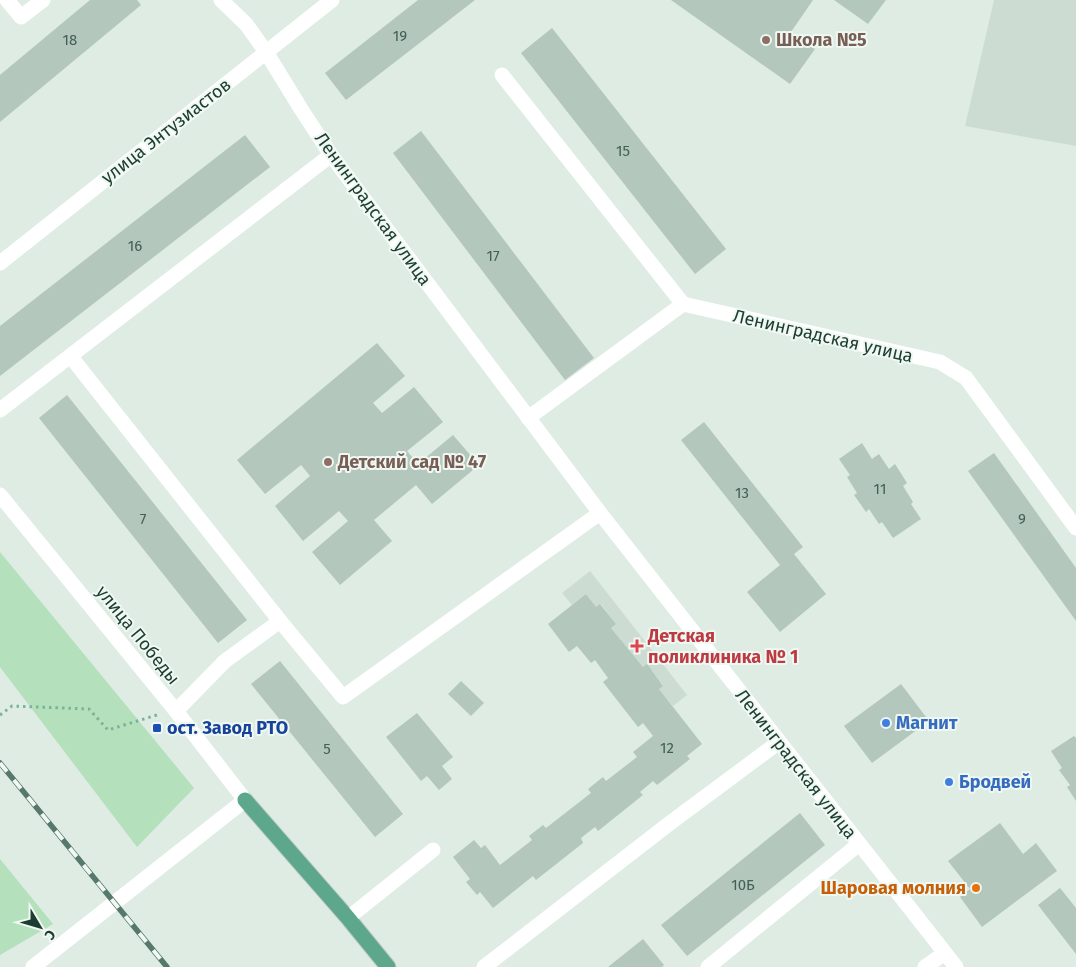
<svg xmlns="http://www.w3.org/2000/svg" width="1076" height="967" viewBox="0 0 1076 967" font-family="'Fira Sans',sans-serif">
<rect width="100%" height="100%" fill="#deece4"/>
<g fill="#ccdcd3">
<path d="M994,0H1076V146L965,126Z"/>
<path d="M590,571L687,695L673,706L659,689L663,685L647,665L643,667L611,628L616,624L601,604L596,607L586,594L572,605L562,593Z"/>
</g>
<g fill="#b4e0bb">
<path d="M0,552L194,788L137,847L0,667Z"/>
<path d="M0,859L53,924L0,955Z"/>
</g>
<g fill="#b3c7bd">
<path d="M90,0H137L141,5L0,122V75Z"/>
<path d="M418,0H475L346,100L325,73Z"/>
<path d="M671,0H813L791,32L815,49L790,84Z"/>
<path d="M834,0H886L868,24Z"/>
<path d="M552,28L726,249L695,274L521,53Z"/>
<path d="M421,131L594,358L565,380L393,153Z"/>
<path d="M245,135L270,167L0,376V326Z"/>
<path d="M377,343L405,376L373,403L382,413L414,387L443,422L407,451L418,464L453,435L479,465L432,504L416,485L374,520L392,541L340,585L312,552L348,521L339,511L303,541L275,506L310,476L301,465L265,494L237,460Z"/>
<path d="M67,395L247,620L218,643L39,418Z"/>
<path d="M704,422L803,547L794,554L826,594L780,632L747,592L780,565L681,440Z"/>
<path d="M862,443L872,459L879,454L889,469L895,464L907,483L903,486L913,502L911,504L921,519L893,538L882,522L879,524L869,509L866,512L854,495L857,493L847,477L850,475L839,459Z"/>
<path d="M994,453L1076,568V621L968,471Z"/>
<path d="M586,594L596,607L600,604L616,624L611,628L643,667L647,664L663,686L659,689L702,744L687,756L690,759L657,785L653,781L640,792L643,795L598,831L595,827L581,838L583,843L536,880L533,876L493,908L480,892L477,895L466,882L470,879L453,857L474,840L481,848L485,845L500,865L532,840L529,836L543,825L546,828L591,793L588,789L603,777L606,781L637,757L633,752L653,736L643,723L638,727L603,682L608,678L595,660L591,663L577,646L569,652L548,624Z"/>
<path d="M280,661L403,814L375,837L251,684Z"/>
<path d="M461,681L484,703L471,716L448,694Z"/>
<path d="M901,684L929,721L872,763L844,726Z"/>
<path d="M417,713L453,757L442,766L452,779L439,790L427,776L421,781L386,737Z"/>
<path d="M1074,736L1076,738V801L1067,787L1070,785L1059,770L1062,768L1051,751Z"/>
<path d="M800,813L825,845L687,956L661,925Z"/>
<path d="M1000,823L1023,854L1036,843L1057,871L982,927L960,897L970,889L948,861Z"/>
<path d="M1060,888L1076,908V954L1038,905Z"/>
<path d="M643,939L664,965L662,967H608Z"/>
</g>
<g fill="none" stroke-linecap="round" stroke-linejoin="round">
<defs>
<path id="major" d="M245,800L348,918L388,967"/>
</defs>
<use href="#major" stroke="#c0c9c5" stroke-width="17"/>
<path stroke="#7ab39c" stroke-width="3" stroke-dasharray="2.5 4" stroke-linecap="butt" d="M0,715L12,706L89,709L108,730L157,715"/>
<g stroke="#fff" stroke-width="15">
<path d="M7,0L21,17L43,0"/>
<path d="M221,0L246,24L266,52L301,109L331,155L600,513L956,967"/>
<path d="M502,75L683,304"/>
<path d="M0,263L332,0"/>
<path d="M71,357L280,621L343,697L600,513"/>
<path d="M0,410L331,155"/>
<path d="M528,418L683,304L940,362L966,378L1076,528"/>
<path d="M0,495L176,711L245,800L33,967"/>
<path d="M176,711L225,661L280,621"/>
<path d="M348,918L433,850"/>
<path d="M484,967L670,823L779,742"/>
<path d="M708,967L859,844"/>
<path d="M925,967L945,953"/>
</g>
<use href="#major" stroke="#5da78d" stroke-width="15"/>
<defs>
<path id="rail" d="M0,763L167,967"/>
</defs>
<use href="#rail" stroke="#57796d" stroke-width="5.5"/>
<use href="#rail" stroke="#eff8f2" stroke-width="4" stroke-dasharray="11" stroke-linecap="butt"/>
</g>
<g fill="#8d6e63" stroke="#eff8f2" stroke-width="2">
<circle cx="766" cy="40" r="5"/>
<circle cx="328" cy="462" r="5"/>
</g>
<path fill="#e0444e" stroke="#eff8f2" stroke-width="2" d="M634.5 638.5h5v5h5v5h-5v5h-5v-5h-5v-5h5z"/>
<g fill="#3f7fe0" stroke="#eff8f2" stroke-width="2">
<circle cx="886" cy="723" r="5"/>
<circle cx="949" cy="782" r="5"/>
</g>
<rect fill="#1a4fb4" stroke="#eff8f2" stroke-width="2" x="152" y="723" width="10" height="10" rx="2.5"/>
<circle fill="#e8710a" stroke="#eff8f2" stroke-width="2" cx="976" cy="888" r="5"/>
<g text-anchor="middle" stroke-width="4" stroke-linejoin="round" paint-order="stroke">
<g font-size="15" fill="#426054">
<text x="400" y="41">19</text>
<text x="70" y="45">18</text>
<text x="623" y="156">15</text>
<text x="135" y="251">16</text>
<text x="493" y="261">17</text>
<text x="880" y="494">11</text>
<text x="742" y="498">13</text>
<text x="143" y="524">7</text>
<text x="1022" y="524">9</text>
<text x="667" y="753">12</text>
<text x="327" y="754">5</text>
<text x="743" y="890">10Б</text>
</g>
<g font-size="18" font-weight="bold" fill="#785e54" stroke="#eff8f2" text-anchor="start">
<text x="776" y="46">Школа №5</text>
<text x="338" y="468">Детский сад № 47</text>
</g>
<g font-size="18" fill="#1d3d31" stroke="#eff8f2">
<text transform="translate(166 131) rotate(-38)" y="6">улица Энтузиастов</text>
<text transform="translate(373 209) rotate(54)" y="6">Ленинградская улица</text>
<text transform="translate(823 336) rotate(13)" y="6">Ленинградская улица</text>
<text transform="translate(138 635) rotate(51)" y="6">улица Победы</text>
<text transform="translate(796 764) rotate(52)" y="6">Ленинградская улица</text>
</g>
<g font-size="18" font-weight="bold" fill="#be3a42" stroke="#eff8f2" text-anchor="start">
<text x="648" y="642">Детская<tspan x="648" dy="21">поликлиника № 1</tspan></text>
</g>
<g font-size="18" font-weight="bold" fill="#366cbe" stroke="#eff8f2" text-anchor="start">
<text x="896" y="729">Магнит</text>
<text x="959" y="788">Бродвей</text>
</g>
<g font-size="18" font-weight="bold" fill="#164399" stroke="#eff8f2" text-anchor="start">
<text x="167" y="734">ост. Завод РТО</text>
</g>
<g font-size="18" font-weight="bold" fill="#c56008" stroke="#eff8f2" text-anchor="end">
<text x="966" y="894">Шаровая молния</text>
</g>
</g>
<g transform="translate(40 927) rotate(128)" stroke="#eff8f2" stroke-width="4" paint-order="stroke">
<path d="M0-4L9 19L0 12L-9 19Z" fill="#1d3d31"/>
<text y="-8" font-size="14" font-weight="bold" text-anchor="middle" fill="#1d3d31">С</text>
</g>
</svg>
